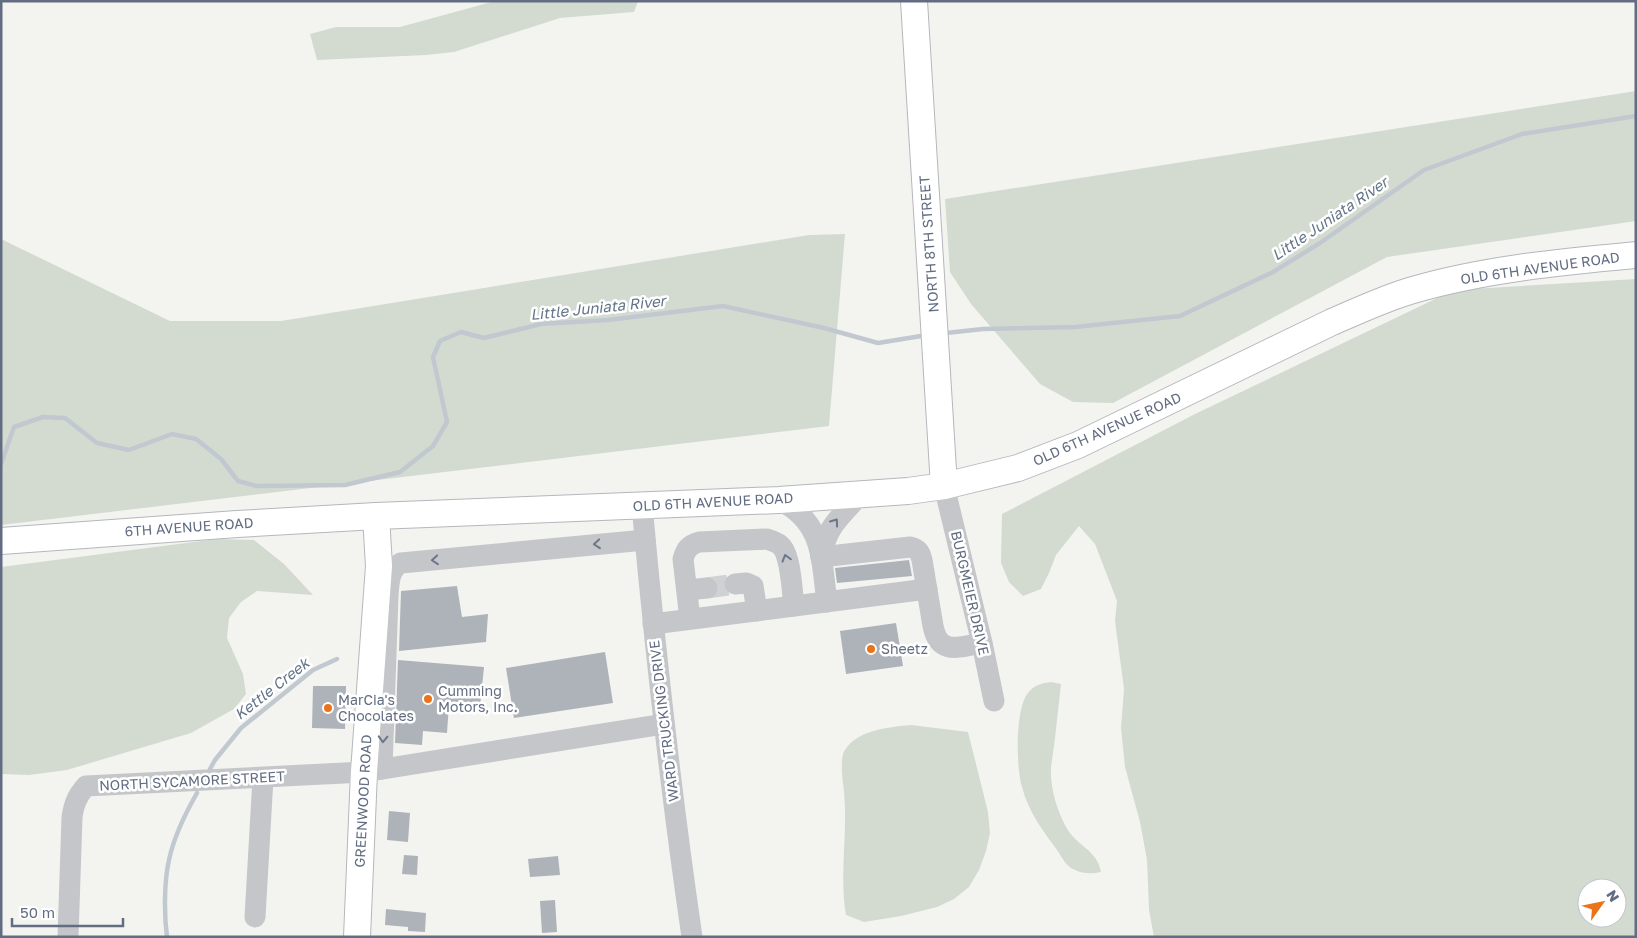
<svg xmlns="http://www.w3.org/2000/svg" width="1637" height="938" viewBox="0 0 1637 938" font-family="'Golos Text',sans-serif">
<rect width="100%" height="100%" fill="#f3f4f0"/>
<g fill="#d3dbd1" fill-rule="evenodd">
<path d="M495,1H638L634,12L560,18L454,52L426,55L317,60L310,34L336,27H400Z"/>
<path d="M1636,91V221L1387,257L1113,403L1073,402L1040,384L971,304L950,272L945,199Z"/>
<path d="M845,234L829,426L1,525V239L170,321H281L809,235Z"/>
<path d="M1636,279V937H1154L1149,910L1147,860L1140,822L1125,767L1121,728L1124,689L1115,621L1117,601L1095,544L1079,526L1056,555L1049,573L1041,589L1023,596L1009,582L1001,563L1002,514L1195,414L1454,290ZM1587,888H1617V918H1587Z"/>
<path d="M217,539L254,540L284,564L313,595L257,591L241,602L229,618L227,638L243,674L246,694L234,709L191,733L67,770L29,775L1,774V567Z"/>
<path d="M1051,682L1061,684C1059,702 1057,720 1055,738C1054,748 1052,758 1051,768C1050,788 1057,810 1066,827C1077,847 1097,849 1101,872C1092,874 1083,874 1075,870C1066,867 1062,857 1057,850C1043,831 1028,811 1022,787C1016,768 1015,708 1028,693C1034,685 1042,683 1051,682Z"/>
<path d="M911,725L968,732L988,812L990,833L986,851L979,870L969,887L954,899L937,907L901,916L864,922L846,915C839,875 848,833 844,792C843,782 839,758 845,750C857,730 889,727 911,725Z"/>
</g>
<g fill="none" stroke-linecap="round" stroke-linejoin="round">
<g stroke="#c1c8d0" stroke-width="4.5">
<path d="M946,333L983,329L1075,327L1180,316L1273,272L1320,243L1424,170L1522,134L1636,116"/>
<path d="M1,464L14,427L43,417L65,418L97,443L129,450L172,434L196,439L221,459L238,481L257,486L345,485L400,472L433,446L447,422L433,357L440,341L461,332L484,338L541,324L608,320L723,306L824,328L878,343L921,336"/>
<path d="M210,769L215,760L241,728L313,670L337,659"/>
<path d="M167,937C164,914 164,882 169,860C174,836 185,814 197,793"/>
</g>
</g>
<g fill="#aeb3ba">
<path d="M909,560L912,576L837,583L835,568Z"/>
<path d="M457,586L462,617L488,614L486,642L399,651L401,591Z"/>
<path d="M896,623L903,666L846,674L840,631Z"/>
<path d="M605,652L613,703L514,718L506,668Z"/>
<path d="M398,660L484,667L480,707L449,704L447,733L423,731L422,745L395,743Z"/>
<path d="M313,686H346L345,729L312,728Z"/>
<path d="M389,811L410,813L408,842L387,840Z"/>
<path d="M404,855L418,856L417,875L402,874Z"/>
<path d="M558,856L560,875L530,877L528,859Z"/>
<path d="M555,900L557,932L542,933L540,901Z"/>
<path d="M386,909L426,913L425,932L408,931V927L385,925Z"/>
</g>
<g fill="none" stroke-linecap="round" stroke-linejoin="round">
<path stroke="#cfd2d4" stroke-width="21" stroke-dasharray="21 11" stroke-linecap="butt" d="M707,588L735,584"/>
<defs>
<g id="major">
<path d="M914,1L944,486"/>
<path d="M1,541L237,524L376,516L779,500L908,491L944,486L1018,468L1078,445L1332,322C1358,311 1385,298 1413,290C1485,269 1561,262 1636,255"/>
<path d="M357,937L364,772L379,566L376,516"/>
</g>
</defs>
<use href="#major" stroke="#b4b7bc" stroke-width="28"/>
<g stroke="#c4c6ca" stroke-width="21">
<path d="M944,486L982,643L994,701"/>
<path d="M779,500C824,522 821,559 827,602"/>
<path d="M642,505C655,650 671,793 692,937"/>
<path d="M821,557L910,547C918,549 920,552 922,560L933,626C939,656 959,647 982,643"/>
<path d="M821,557C828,523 840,519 860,494"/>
<path d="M735,584L746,583L753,586L757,611"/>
<path d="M687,590L707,588"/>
<path d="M690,619L683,559C686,549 689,545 699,542L767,539C772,541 778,542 782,547C791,558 792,591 794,606"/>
<path d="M653,624L927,589"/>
<path d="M382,769L388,596C389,583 389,569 401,563L645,540"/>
<path d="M255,917L263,778"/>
<path d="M68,937L72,817C74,804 77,796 86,786L364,772L664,724"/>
</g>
<use href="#major" stroke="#fff" stroke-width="26"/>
</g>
<defs><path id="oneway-chevron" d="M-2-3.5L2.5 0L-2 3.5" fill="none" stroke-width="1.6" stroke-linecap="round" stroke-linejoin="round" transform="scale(1.25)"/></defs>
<g stroke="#6c7689">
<use href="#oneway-chevron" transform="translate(835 522) rotate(-54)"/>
<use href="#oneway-chevron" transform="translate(597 544) rotate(175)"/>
<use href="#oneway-chevron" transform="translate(786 558) rotate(-106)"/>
<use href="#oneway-chevron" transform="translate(435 560) rotate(175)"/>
<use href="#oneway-chevron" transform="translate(383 739) rotate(92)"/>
</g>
<g fill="#eb7319" stroke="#fff" stroke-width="2">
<circle cx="871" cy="649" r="5"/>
<circle cx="428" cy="699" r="5"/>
<circle cx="328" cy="708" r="5"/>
</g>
<g text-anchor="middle" stroke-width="5" stroke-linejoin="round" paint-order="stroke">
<g font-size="14" fill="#626d82" stroke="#fff">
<text transform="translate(929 244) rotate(-94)" y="5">NORTH 8TH STREET</text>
<text transform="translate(1540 268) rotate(-8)" y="5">OLD 6TH AVENUE ROAD</text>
<text transform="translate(1107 429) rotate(-24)" y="5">OLD 6TH AVENUE ROAD</text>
<text transform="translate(713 502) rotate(-3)" y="5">OLD 6TH AVENUE ROAD</text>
<text transform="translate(189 527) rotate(-4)" y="5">6TH AVENUE ROAD</text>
<text transform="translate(970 593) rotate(77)" y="5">BURGMEIER DRIVE</text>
<text transform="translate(664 721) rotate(-97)" y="5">WARD TRUCKING DRIVE</text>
<text transform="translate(192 781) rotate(-3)" y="5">NORTH SYCAMORE STREET</text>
<text transform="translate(363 801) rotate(-87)" y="5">GREENWOOD ROAD</text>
</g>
<g font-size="14" fill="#626d82" stroke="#fff" text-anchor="start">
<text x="881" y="654">Sheetz</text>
<text x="438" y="696">Cumming<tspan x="438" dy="16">Motors, Inc.</tspan></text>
<text x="338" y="705">MarCia's<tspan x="338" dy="16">Chocolates</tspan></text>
</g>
<g font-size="15" font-style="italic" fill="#627587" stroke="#fff">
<text transform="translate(1330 219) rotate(-34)" y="5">Little Juniata River</text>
<text transform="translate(598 308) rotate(-6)" y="5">Little Juniata River</text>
<text transform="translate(272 689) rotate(-38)" y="5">Kettle Creek</text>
</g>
</g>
<rect width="1637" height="938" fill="none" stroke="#626d82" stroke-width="5"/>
<g transform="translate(1602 903) rotate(57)"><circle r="24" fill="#ffffff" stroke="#c0c5cd"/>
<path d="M0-4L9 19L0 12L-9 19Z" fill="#eb7319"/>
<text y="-8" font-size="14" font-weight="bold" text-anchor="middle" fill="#626d82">N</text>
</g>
<path d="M12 918v8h111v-8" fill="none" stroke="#626d82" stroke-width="2.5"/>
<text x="20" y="918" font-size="15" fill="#626d82" stroke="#ffffff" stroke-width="4" paint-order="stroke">50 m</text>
</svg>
